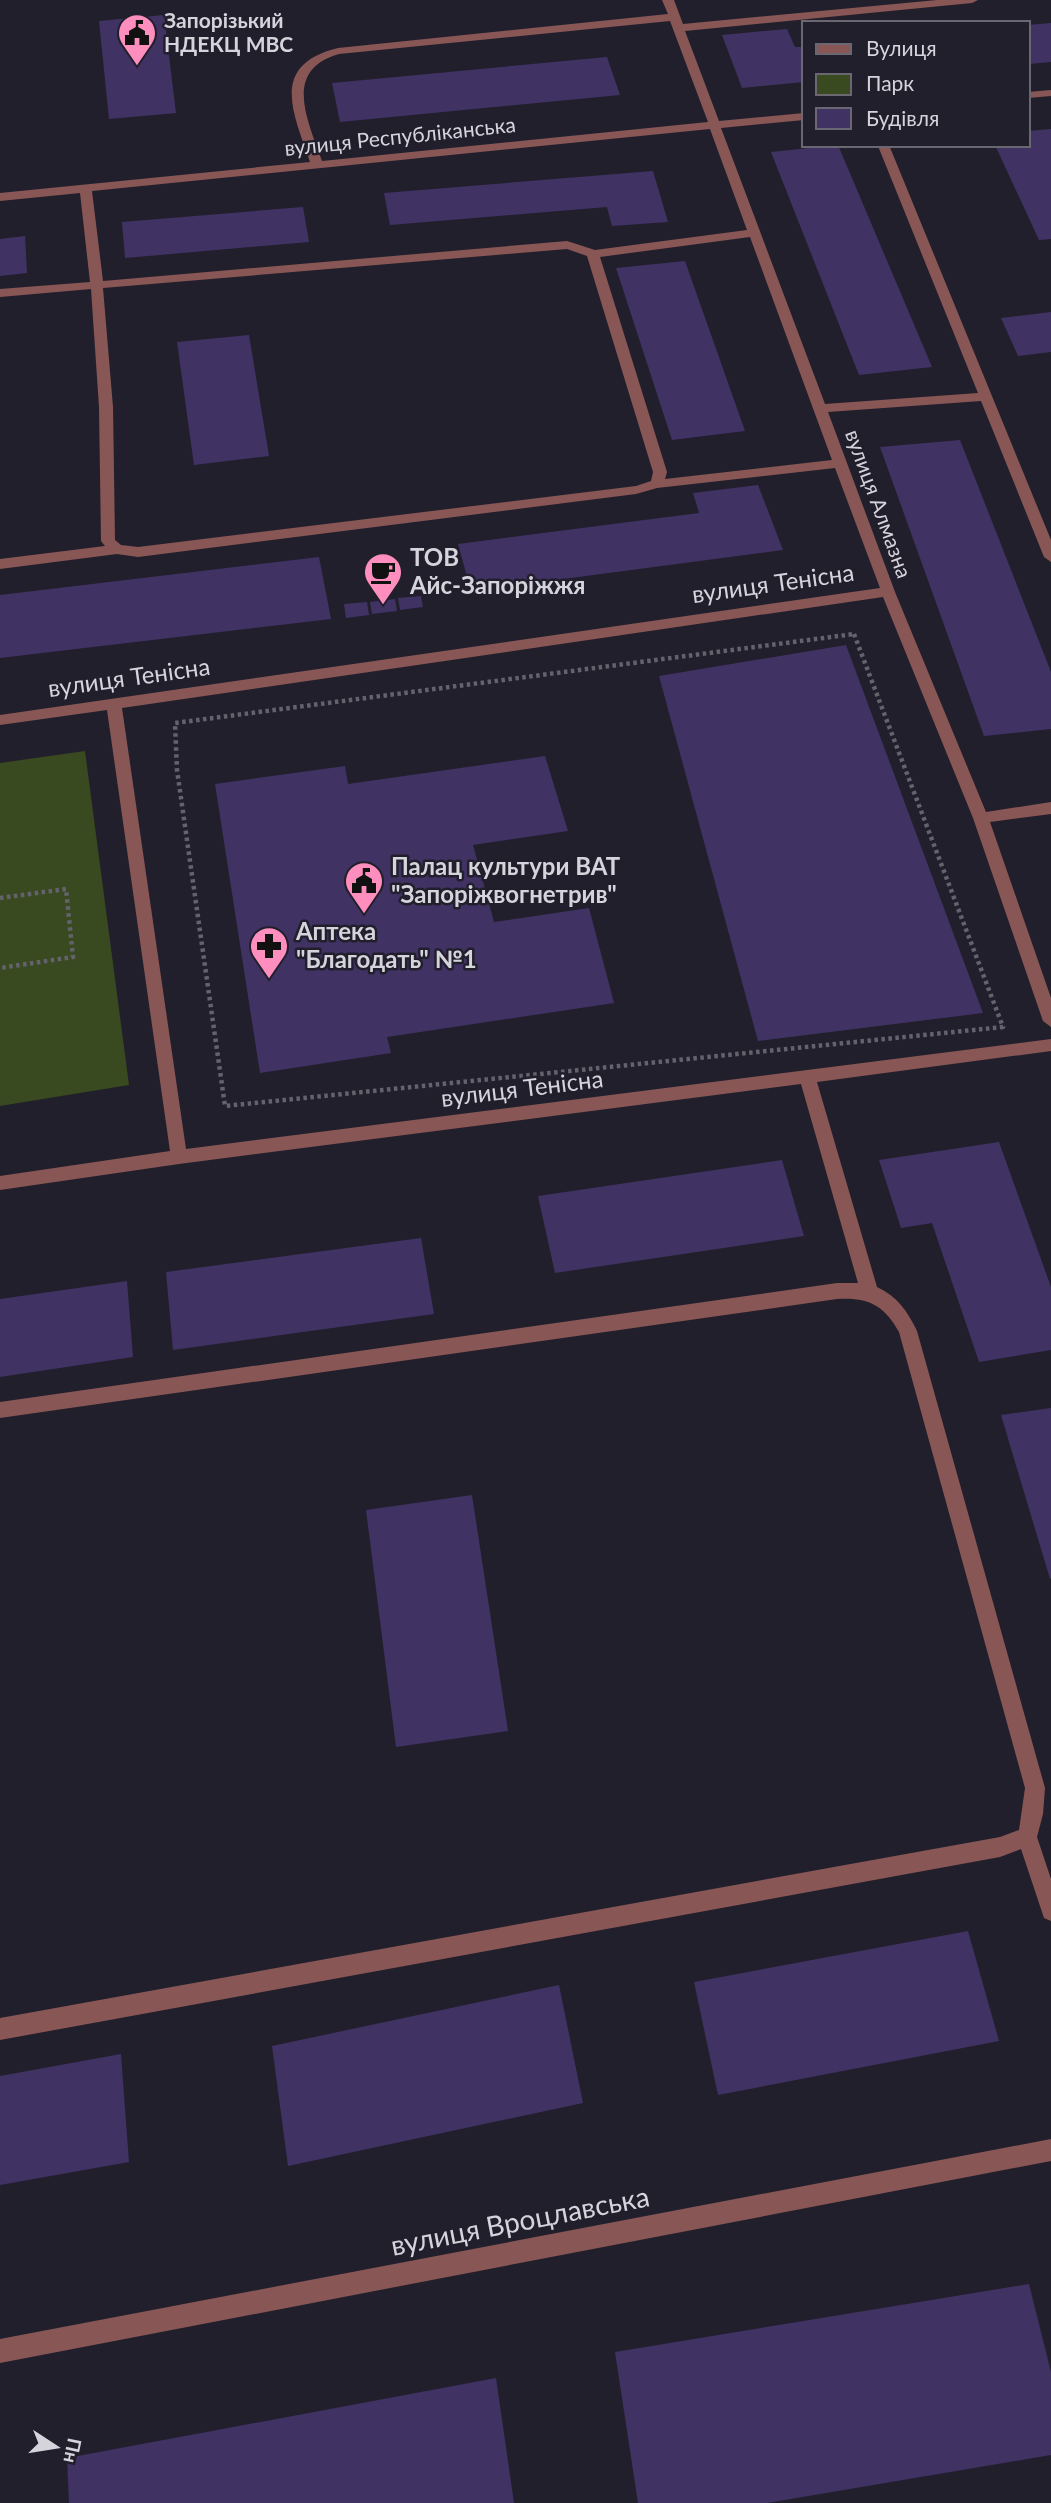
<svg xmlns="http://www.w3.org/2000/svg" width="1051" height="2503" viewBox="0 0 1051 2503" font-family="Lato,sans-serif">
<rect width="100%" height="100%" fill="#221f2c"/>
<path fill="#394920" d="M85,751L129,1085L0,1106V763Z"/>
<g fill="#413264">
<path d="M164,15L176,113L109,119L99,21Z"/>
<path d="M1051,23V62L1028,64V25Z"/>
<path d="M787,29L795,47H804V82L742,88L722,35Z"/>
<path d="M607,57L620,95L340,122L332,83Z"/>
<path d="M1051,129V239L1039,240L995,145H1028V131Z"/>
<path d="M838,145L932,367L859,375L771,152Z"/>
<path d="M653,171L668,222L612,226L607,207L390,225L384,193Z"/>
<path d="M303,207L309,242L125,258L122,222Z"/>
<path d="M25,236L27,273L0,276V239Z"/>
<path d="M685,261L745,431L672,440L616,268Z"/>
<path d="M1051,312V352L1018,356L1001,318Z"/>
<path d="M249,335L269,456L194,465L177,342Z"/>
<path d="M960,440L1051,672V729L984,736L880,447Z"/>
<path d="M758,485L783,550L471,591L458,544L699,513L693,493Z"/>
<path d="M319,557L331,619L0,658V595Z"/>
<path d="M421,596L423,607L400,610L398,598Z"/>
<path d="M395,599L397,611L372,614L370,602Z"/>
<path d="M367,602L369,615L346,618L344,604Z"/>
<path d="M846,645L983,1013L758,1041L659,676Z"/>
<path d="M545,756L568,831L473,845L494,922L589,908L614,1003L387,1037L391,1053L260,1073L215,784L345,766L348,784Z"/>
<path d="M999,1142L1051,1287V1350L979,1362L932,1223L901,1228L879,1160Z"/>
<path d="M782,1160L804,1236L555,1273L538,1196Z"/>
<path d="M421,1238L434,1314L173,1350L166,1272Z"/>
<path d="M127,1281L133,1357L0,1377V1299Z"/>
<path d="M1051,1408V1578L1050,1579L1001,1415Z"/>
<path d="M472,1495L508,1731L396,1747L366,1510Z"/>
<path d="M968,1931L999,2041L718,2095L694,1982Z"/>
<path d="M559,1985L583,2103L288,2166L272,2046Z"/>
<path d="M121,2054L129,2162L0,2185V2076Z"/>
<path d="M1029,2284L1051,2372V2455L767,2503H638L615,2352Z"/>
<path d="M496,2378L514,2503H69L67,2458Z"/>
</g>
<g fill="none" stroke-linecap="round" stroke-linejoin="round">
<g stroke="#64626d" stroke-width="4.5" stroke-dasharray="3.5 3.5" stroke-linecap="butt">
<path d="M854,634L1003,1027L225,1106L177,770L175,723Z"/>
<path d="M0,898L66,889L73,957L0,968"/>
</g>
<g fill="#885755" fill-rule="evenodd">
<path d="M662,0H674L683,24L937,0H978L972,3L685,31L719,121L804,113V120L721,128L825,404L978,393L878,146L889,145L1051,540V562L1044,557L981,401L828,412L895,592L986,812L1051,802V814L990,822L1051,998V1027L1043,1021L973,818L883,597L122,708L186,1149L1051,1039V1051L817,1082L877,1287C897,1296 908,1312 917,1331L1045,1788L1043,1814L1037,1837L1051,1879V1921L1044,1918L1021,1849L1000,1857L0,2040V2018L1000,1837L1019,1830L1025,1788L899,1332C884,1305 868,1297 837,1299L0,1418V1402L837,1283H858L801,1084L179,1164L0,1190V1176L170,1151L107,710L0,725V715L880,588L835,468L657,488L636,494L138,557L117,554L0,569V559L105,546L101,541L99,407L91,289L0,297V289L90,282L80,193L0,201V193L310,162C293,112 269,65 338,48L668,14ZM670,21L708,122L322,161C308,121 282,70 339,54ZM710,129L747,230L595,250L567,241L103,281L92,191ZM750,237L832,460L665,479L667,472L600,257ZM567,249L587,256L653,472L651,481L636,486L138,547L121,545L115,540L113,407L103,288Z"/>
<path d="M1051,90V96L1028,98V92Z"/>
<path d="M1051,2139V2161L0,2363V2339Z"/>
</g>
</g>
<defs>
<symbol id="civic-pin" viewBox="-11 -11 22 30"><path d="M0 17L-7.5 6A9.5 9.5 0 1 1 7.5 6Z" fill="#fe8ebd" stroke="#221f2c"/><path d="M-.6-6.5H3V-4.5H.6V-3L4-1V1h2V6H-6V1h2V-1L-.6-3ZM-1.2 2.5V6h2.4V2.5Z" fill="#111"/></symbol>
<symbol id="cafe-pin" viewBox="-11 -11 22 30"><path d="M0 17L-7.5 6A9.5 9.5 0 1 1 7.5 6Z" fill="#fe8ebd" stroke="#221f2c"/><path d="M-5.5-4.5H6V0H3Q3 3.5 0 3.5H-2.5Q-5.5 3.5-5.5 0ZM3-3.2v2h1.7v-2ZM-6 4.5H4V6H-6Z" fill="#111"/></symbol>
<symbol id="pharmacy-pin" viewBox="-11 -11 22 30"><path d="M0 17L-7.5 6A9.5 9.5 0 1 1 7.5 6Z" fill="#fe8ebd" stroke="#221f2c"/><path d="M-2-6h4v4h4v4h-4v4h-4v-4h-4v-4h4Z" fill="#111"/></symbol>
</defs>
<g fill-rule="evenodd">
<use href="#civic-pin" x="115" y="11" width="44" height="60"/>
<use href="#cafe-pin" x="361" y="550" width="44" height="60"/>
<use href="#civic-pin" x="342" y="859" width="44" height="60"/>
<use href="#pharmacy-pin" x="247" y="924" width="44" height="60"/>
</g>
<g text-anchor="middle" stroke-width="5" stroke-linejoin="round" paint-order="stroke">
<g font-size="21" font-weight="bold" fill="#d5d4dc" stroke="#221f2c" text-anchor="start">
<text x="164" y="28">Запорізький<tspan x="164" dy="24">НДЕКЦ МВС</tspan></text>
</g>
<g font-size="21" fill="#d5d4dc" stroke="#221f2c">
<text transform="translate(400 137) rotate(-6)" y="7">вулиця Республіканська</text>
<text transform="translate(878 504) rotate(70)" y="7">вулиця Алмазна</text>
</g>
<g font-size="24" font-weight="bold" fill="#d5d4dc" stroke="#221f2c" text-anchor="start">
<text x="410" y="566">ТОВ<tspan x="410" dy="28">Айс-Запоріжжя</tspan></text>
<text x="391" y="875">Палац культури ВАТ<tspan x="391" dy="28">"Запоріжвогнетрив"</tspan></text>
<text x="296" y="940">Аптека<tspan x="296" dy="28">"Благодать" №1</tspan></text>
</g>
<g font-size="24" fill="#d5d4dc" stroke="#221f2c">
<text transform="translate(773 584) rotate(-8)" y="8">вулиця Тенісна</text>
<text transform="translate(129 678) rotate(-8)" y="8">вулиця Тенісна</text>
<text transform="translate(522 1089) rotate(-7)" y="8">вулиця Тенісна</text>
</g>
<g font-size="28" fill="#d5d4dc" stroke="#221f2c">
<text transform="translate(520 2221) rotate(-11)" y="10">вулиця Вроцлавська</text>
</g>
</g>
<rect x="802" y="21" width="228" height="126" fill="#221f2c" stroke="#6a6772" stroke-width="2"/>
<rect x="816" y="44" width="35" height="10" fill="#885755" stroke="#6a6772" stroke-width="2"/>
<text x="866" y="56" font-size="21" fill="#d5d4dc">Вулиця</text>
<rect x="816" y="74" width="35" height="21" fill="#394920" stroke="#6a6772" stroke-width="2"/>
<text x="866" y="91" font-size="21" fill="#d5d4dc">Парк</text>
<rect x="816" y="108" width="35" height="21" fill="#413264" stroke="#6a6772" stroke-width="2"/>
<text x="866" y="126" font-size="21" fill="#d5d4dc">Будівля</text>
<g transform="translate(56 2447) rotate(102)" stroke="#221f2c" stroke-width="5" paint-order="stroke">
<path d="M0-5L12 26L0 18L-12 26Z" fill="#d5d4dc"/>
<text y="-10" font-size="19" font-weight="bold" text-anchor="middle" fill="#d5d4dc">Пн</text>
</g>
</svg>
